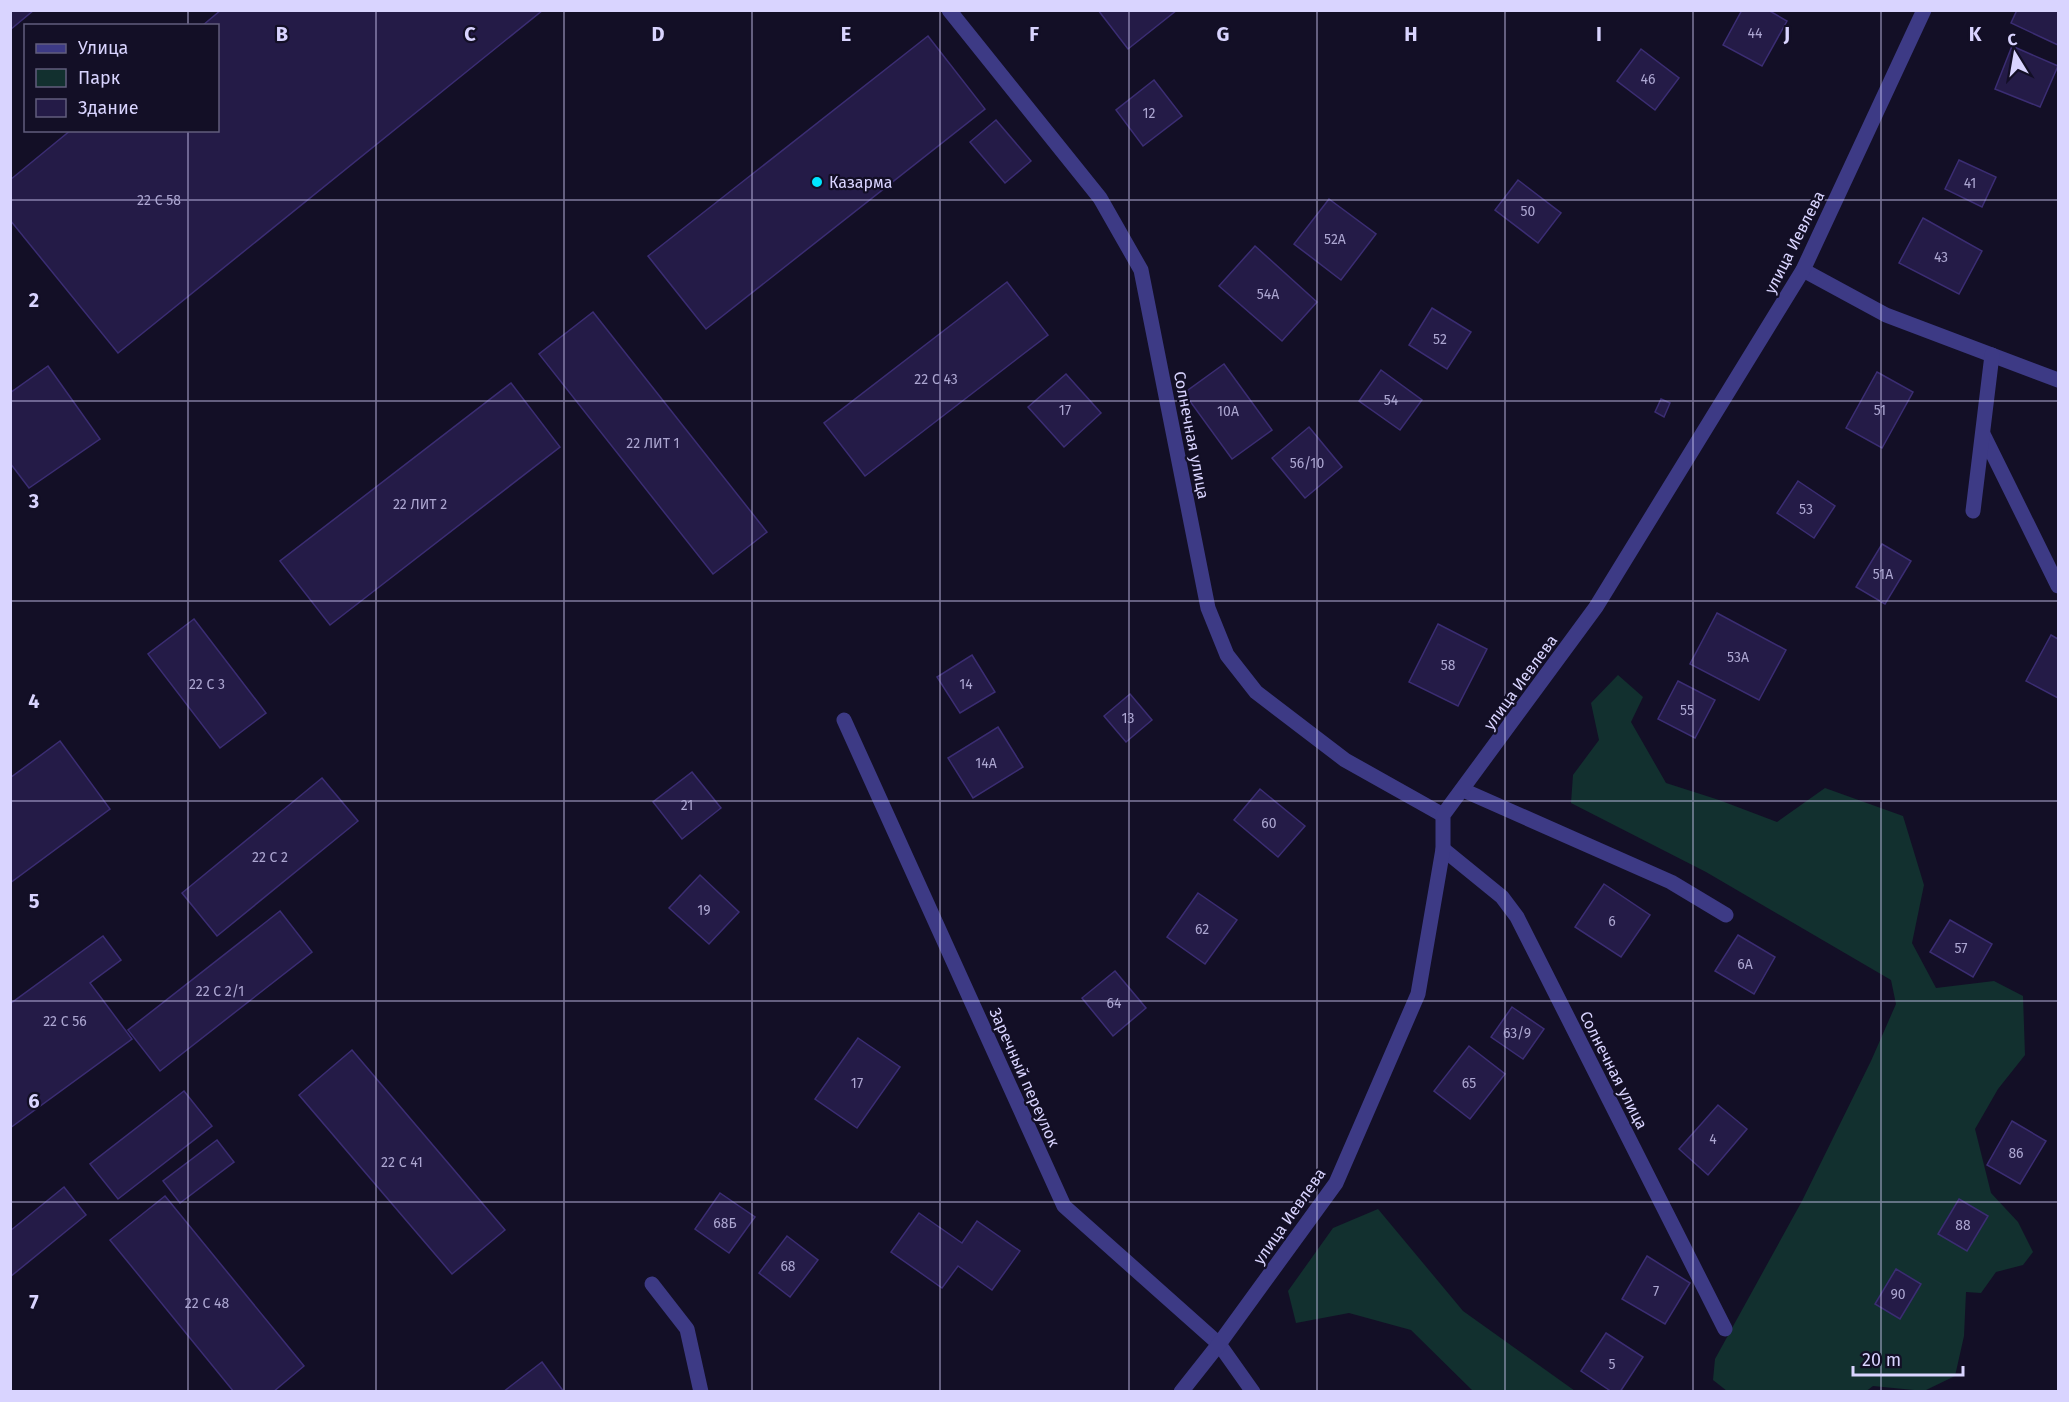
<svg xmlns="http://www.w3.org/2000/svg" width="2069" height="1402" viewBox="0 0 2069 1402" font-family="'Fira Sans',sans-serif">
<rect width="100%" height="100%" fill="#130f26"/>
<g fill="#12302f">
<path d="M1618,675L1643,697L1631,722L1666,783L1719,800L1777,822L1825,788L1903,816L1924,885L1912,943L1936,988L1994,981L2023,996L2025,1055L1998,1089L1975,1129L1991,1193L2018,1222L2033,1252L2023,1265L1996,1272L1981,1293L1966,1292L1964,1336L1955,1376L1924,1391L1873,1386L1865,1392L1727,1391L1713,1380L1715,1359L1802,1201L1871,1061L1896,1004L1891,980L1706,872L1571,803L1573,775L1599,740L1591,703Z"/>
<path d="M1378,1209L1463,1311L1575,1391H1473L1411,1330L1349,1313L1296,1323L1288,1291L1333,1228Z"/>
</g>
<g fill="#241b47" stroke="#3b2d73" stroke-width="1.5">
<path d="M10,10H34L10,30Z"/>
<path d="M221,10H543L118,353L10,220V180L71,130H218V26H202Z"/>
<path d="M1098,10H1177L1128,49Z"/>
<path d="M1742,10H1768L1787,21L1762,66L1723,45Z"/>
<path d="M2017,10H2058V45L2011,23Z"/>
<path d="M928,36L985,109L706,329L648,256Z"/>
<path d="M2012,46L2058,66L2040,107L1995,89Z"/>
<path d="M1641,49L1679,78L1655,110L1617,81Z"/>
<path d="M1154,80L1182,116L1143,146L1116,110Z"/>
<path d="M996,120L1031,161L1005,183L970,142Z"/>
<path d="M1959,160L1996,177L1982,207L1945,189Z"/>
<path d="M1518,180L1561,213L1538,243L1495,210Z"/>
<path d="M1329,199L1376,234L1341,280L1294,244Z"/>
<path d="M1923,218L1982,251L1959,294L1899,263Z"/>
<path d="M1255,246L1317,302L1282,341L1219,286Z"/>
<path d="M1007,282L1048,335L865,476L824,423Z"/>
<path d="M1432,308L1471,332L1447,369L1409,345Z"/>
<path d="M593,312L767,532L713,574L539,354Z"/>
<path d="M1224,364L1272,430L1232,459L1184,393Z"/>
<path d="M48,366L100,439L29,488L10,463V393Z"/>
<path d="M1381,370L1422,400L1400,430L1359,401Z"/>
<path d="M1877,372L1913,392L1882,448L1846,428Z"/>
<path d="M1066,374L1101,413L1064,447L1028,407Z"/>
<path d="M511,383L560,447L330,625L280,561Z"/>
<path d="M1661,399L1670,403L1664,417L1655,412Z"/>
<path d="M1309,427L1342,467L1305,498L1272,458Z"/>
<path d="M1798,481L1835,506L1814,538L1777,513Z"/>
<path d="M1882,544L1911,561L1885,604L1856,587Z"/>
<path d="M1717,613L1786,650L1759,700L1690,664Z"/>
<path d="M194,619L266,713L220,748L148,654Z"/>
<path d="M1438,624L1487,649L1458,706L1409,682Z"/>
<path d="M2051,635L2058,639V698L2026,681Z"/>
<path d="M972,655L995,692L960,713L937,677Z"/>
<path d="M1678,681L1715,700L1695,738L1658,719Z"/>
<path d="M1130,694L1152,720L1126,742L1104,716Z"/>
<path d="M998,727L1023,767L973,798L948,758Z"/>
<path d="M60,741L110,809L10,883V778Z"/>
<path d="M692,772L721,808L682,839L653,802Z"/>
<path d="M322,778L358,821L217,936L182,893Z"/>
<path d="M1260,789L1305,826L1278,857L1234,820Z"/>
<path d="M700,875L739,912L709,944L669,908Z"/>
<path d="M1604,884L1650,915L1621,957L1575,927Z"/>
<path d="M1198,893L1237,920L1205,964L1167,937Z"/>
<path d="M280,911L312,952L160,1071L128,1030Z"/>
<path d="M1950,920L1992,944L1973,977L1930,952Z"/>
<path d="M1738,935L1775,957L1754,994L1715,971Z"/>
<path d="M103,936L121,960L90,983L132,1039L10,1128V1004Z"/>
<path d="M1115,971L1146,1008L1113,1036L1082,998Z"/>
<path d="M1512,1007L1544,1029L1523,1059L1491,1037Z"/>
<path d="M858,1038L900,1067L857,1128L815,1099Z"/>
<path d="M1469,1046L1505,1074L1470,1119L1434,1091Z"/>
<path d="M352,1050L505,1230L452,1274L299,1095Z"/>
<path d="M184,1091L212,1126L118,1199L90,1164Z"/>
<path d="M1718,1105L1747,1129L1708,1175L1679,1149Z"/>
<path d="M2012,1121L2046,1141L2020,1184L1987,1165Z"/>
<path d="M217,1140L234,1162L180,1203L163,1181Z"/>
<path d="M64,1187L86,1215L10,1277V1231Z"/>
<path d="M720,1193L755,1217L729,1253L695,1229Z"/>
<path d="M165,1196L304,1366L273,1392H234L110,1240Z"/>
<path d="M1959,1199L1988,1216L1967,1251L1938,1234Z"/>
<path d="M919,1213L962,1243L977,1221L1020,1251L992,1290L958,1266L942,1288L891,1252Z"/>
<path d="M787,1236L818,1260L790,1297L759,1273Z"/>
<path d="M1647,1256L1690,1283L1665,1324L1622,1299Z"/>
<path d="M1896,1269L1921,1284L1900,1319L1875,1304Z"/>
<path d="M1606,1333L1643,1357L1620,1392H1612L1581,1371Z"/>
<path d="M542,1362L564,1392H503Z"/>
</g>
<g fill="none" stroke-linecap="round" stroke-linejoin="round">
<g stroke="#3d3a85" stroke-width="15">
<path d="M949,10L1100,198L1141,270L1208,608L1227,655L1256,692L1345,760L1443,815"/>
<path d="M1803,270L1886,315L2058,380"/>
<path d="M1983,434L2058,586"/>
<path d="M1973,511L1992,355"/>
<path d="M844,720L1064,1206L1219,1344L1253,1392"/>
<path d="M1463,790L1671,882L1726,915"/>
<path d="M1443,849L1502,897L1517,917L1725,1329"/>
<path d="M652,1284L687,1329L701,1392"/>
<path d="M1181,1392L1219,1344L1336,1183L1418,994L1443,849V815L1596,607L1803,270L1924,10"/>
</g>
</g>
<path fill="none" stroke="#d9d4ff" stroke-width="1.5" stroke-opacity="0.55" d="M188,10V26M376,10V1392M564,10V1392M752,10V1392M940,10V1392M1129,10V1392M1317,10V1392M1505,10V1392M1693,10V1392M1881,10V1392M188,130V1392M10,200H2058M10,401H2058M10,601H2058M10,801H2058M10,1001H2058M10,1202H2058"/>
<circle fill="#00e5ff" stroke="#130f26" stroke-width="2" cx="817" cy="182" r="6"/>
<g text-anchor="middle" stroke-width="4.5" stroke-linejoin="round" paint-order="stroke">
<g font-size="14" fill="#aca6d1">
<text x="1755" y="38">44</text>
<text x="1648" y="84">46</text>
<text x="1149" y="118">12</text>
<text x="1970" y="188">41</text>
<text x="159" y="205">22 С 58</text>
<text x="1528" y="216">50</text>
<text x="1335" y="244">52А</text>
<text x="1941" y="262">43</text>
<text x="1268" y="299">54А</text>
<text x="1440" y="344">52</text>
<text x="936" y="384">22 С 43</text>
<text x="1391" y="405">54</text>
<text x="1065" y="415">17</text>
<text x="1880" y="415">51</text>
<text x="1228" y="416">10А</text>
<text x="653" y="448">22 ЛИТ 1</text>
<text x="1307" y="468">56/10</text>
<text x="420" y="509">22 ЛИТ 2</text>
<text x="1806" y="514">53</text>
<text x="1883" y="579">51А</text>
<text x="1738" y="662">53А</text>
<text x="1448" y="670">58</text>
<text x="207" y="689">22 С 3</text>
<text x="966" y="689">14</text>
<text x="1687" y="715">55</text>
<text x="1128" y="723">13</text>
<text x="986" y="768">14А</text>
<text x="687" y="810">21</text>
<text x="1269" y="828">60</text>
<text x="270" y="862">22 С 2</text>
<text x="704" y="915">19</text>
<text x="1612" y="926">6</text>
<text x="1202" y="934">62</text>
<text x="1961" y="953">57</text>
<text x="1745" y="969">6А</text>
<text x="220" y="996">22 С 2/1</text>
<text x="1114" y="1008">64</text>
<text x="65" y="1026">22 С 56</text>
<text x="1517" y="1038">63/9</text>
<text x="857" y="1088">17</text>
<text x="1469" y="1088">65</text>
<text x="1713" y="1144">4</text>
<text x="2016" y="1158">86</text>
<text x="402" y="1167">22 С 41</text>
<text x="725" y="1228">68Б</text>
<text x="1963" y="1230">88</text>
<text x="788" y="1271">68</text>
<text x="1656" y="1296">7</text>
<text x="1898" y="1299">90</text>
<text x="207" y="1308">22 С 48</text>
<text x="1612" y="1369">5</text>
</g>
<g font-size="16" fill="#d9d4ff" stroke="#130f26" text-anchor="start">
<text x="829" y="188">Казарма</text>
</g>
<g font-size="16" fill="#d9d4ff" stroke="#130f26">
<text transform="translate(1794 242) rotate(-63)" y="6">улица Иевлева</text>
<text transform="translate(1192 435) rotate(79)" y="6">Солнечная улица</text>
<text transform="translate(1520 682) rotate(-54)" y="6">улица Иевлева</text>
<text transform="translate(1614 1070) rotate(63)" y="6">Солнечная улица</text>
<text transform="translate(1025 1077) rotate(66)" y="6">Заречный переулок</text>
<text transform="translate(1289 1216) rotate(-55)" y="6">улица Иевлева</text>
</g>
</g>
<g font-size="20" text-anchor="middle" font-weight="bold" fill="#d9d4ff" stroke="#130f26" stroke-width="4.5" stroke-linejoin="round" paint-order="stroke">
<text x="282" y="41">B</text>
<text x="470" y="41">C</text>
<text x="658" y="41">D</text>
<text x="846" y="41">E</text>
<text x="1034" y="41">F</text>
<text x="1223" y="41">G</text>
<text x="1411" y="41">H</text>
<text x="1599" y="41">I</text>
<text x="1787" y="41">J</text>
<text x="1975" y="41">K</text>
<text x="34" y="307">2</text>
<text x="34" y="508">3</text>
<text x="34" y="708">4</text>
<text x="34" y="908">5</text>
<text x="34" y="1108">6</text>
<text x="34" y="1309">7</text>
</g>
<rect width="2069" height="1402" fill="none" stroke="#d9d4ff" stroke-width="24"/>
<rect x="24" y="24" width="195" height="108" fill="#130f26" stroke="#625e7d" stroke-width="1.5"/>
<rect x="36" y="44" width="30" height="9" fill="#3d3a85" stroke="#625e7d" stroke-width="1.5"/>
<text x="78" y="54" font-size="18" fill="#d9d4ff">Улица</text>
<rect x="36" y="69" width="30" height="18" fill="#12302f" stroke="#625e7d" stroke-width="1.5"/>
<text x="78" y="84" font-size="18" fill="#d9d4ff">Парк</text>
<rect x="36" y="99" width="30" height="18" fill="#241b47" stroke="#625e7d" stroke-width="1.5"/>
<text x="78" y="114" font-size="18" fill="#d9d4ff">Здание</text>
<g transform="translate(2015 54) rotate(349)" stroke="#130f26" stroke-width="4.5" paint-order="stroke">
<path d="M0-4.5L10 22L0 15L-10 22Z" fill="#d9d4ff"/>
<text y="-9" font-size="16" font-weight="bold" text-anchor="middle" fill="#d9d4ff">С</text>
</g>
<path d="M1853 1366v9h110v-9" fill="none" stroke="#d9d4ff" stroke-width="3"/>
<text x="1862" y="1366" font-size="18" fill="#d9d4ff" stroke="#130f26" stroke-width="4.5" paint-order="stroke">20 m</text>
</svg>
